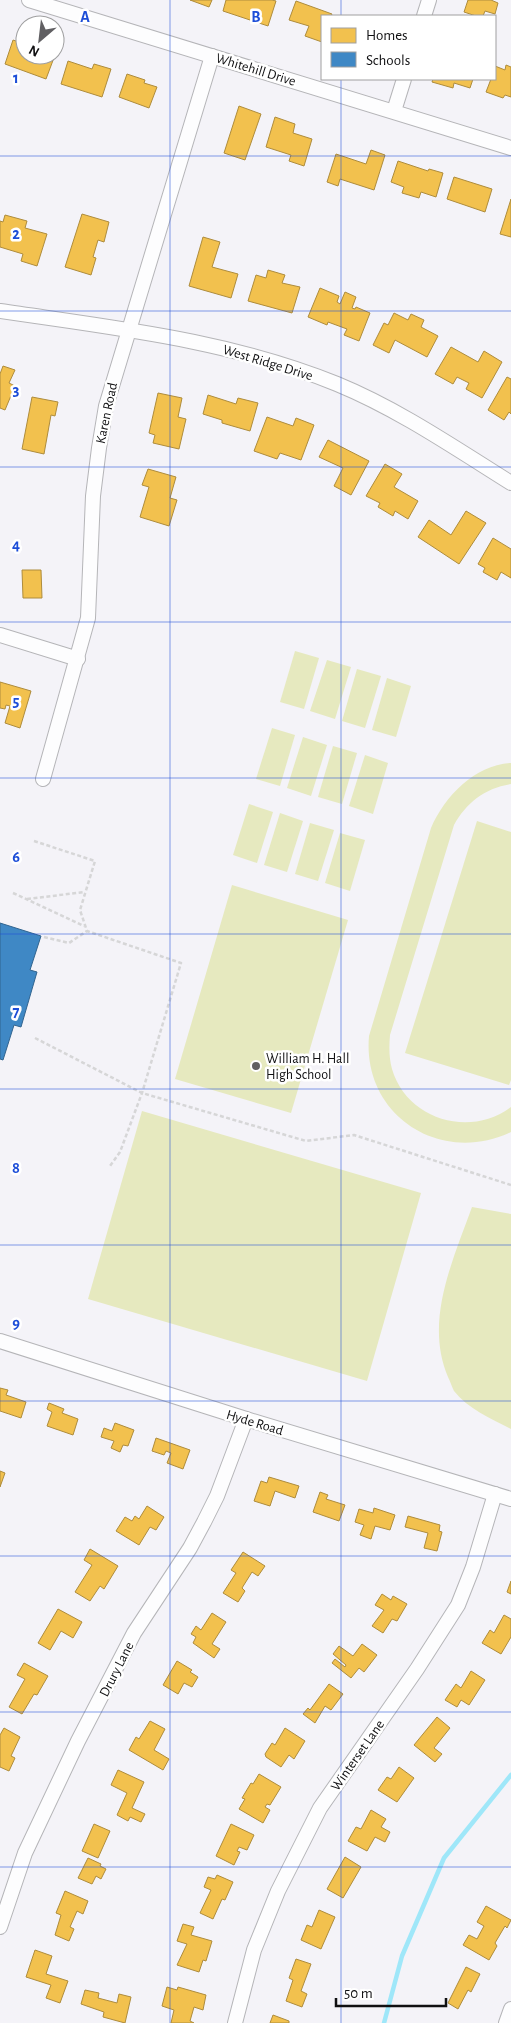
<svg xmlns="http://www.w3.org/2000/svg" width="511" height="2023" viewBox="0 0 511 2023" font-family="'Alegreya Sans',sans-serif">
<rect width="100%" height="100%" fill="#f4f3f8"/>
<g fill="#e6e9bf">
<path d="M295,651L319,658L304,709L280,702Z"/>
<path d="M327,660L351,667L335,719L310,711Z"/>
<path d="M357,669L381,676L365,728L342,721Z"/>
<path d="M387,678L411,686L396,737L372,730Z"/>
<path d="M272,728L295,735L280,786L256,779Z"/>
<path d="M303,737L327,745L311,796L287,788Z"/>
<path d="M333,746L357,753L342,804L318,797Z"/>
<path d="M365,755L388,763L373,814L349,806Z"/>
<path d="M511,763V784C485,788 466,803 454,825L390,1035C389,1047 389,1058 392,1069C407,1120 470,1138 511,1107V1132C440,1166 362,1115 369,1036L431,828C445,796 475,765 511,763Z"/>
<path d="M249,804L273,812L257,863L233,855Z"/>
<path d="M280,813L303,821L287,872L264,865Z"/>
<path d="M477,821L511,832V1080L509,1085L405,1053Z"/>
<path d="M310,823L334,830L318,881L295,874Z"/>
<path d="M340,833L365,840L350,891L325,883Z"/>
<path d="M232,885L348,920L291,1113L175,1079Z"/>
<path d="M142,1111L421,1193L367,1381L88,1299Z"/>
<path d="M472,1207L511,1214V1429C492,1419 468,1409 454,1391C452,1387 450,1381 448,1377C424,1321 453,1260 472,1207Z"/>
</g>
<g fill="#f2c14e" stroke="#ae8c3c">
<path d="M190,0H212L209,7Z"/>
<path d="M226,0H272L276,1L268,26L223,11Z"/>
<path d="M468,0H491L498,3L495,14L485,11L483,16H476L464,12Z"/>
<path d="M296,1L332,14L331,16H322V42L305,36L309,26L289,20Z"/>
<path d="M13,40L25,44L23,52L25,55L39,58L40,55H55L46,79L5,64Z"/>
<path d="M68,61L92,69L94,64L111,69L102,97L61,84Z"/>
<path d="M506,65L511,67V97L505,95L503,98L486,92L491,79H495V66L505,70Z"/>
<path d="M127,74L145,80L144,83L157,87L149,108L119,97Z"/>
<path d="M433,79H473L470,88L454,83L453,88L432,82Z"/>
<path d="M239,106L261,114L245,160L224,153Z"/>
<path d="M275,117L295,124L293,133L312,139L304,166L289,161L291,155L266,147Z"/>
<path d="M371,150L385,155L374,190L340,179L338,186L327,182L336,154L366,164Z"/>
<path d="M398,161L428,171L429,169L443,173L436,197L421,192L419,198L402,193L404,187L391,182Z"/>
<path d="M454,177L492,189L485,212L447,199Z"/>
<path d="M511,199V237L500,234Z"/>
<path d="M82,214L109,222L104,242L98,240L93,257L96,258L91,275L65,267Z"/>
<path d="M5,215L27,221L25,228L47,234L37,266L21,261L23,254L0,247V221L3,222Z"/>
<path d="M203,237L220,242L212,267L238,274L231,298L189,286Z"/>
<path d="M268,270L285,275L282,283L300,287L292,313L248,301L256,275L266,278Z"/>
<path d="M320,288L339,296L337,302L340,304L345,292L356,297L352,308L355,309L356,307L370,313L359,341L344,335L347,329L328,322L327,325L308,317Z"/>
<path d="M394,313L408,320L411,314L424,320L421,327L438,336L427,357L395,340L389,353L373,345L384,323L388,325Z"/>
<path d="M451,347L478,362L484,351L502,362L482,398L466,389L469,383L457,377L453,384L435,374Z"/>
<path d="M3,366L15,370L9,383L15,386L5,410L0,408V374Z"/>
<path d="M507,377L511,379V414L509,412L504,420L488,410Z"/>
<path d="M158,393L182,398L178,417L186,419L179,449L153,443L155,435L149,433Z"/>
<path d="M208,395L236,404L238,398L258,403L250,431L222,423V420L203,414Z"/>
<path d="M32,397L58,402L55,416L51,415L44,454L22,449Z"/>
<path d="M267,417L293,426L296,418L314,425L301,460L280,453L277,459L254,451Z"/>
<path d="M328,440L369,461L351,495L334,486L343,468L319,457Z"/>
<path d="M385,464L402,474L394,487L418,501L408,519L395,511L393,516L378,507L380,503L366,496Z"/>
<path d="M148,469L176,477L170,498L177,500L169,526L140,517L149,487L142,485Z"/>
<path d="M466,511L486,523L459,564L418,537L429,520L451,535Z"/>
<path d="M493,538L511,549V578L501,572L497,580L483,572L485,568L478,564Z"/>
<path d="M22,570H41L42,598H23Z"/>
<path d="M0,682L31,691L20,728L5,723L10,706L6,705L5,709L0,708Z"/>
<path d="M0,1388L8,1390L6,1395L26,1402L21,1418L0,1411Z"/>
<path d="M49,1403L64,1409L62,1413L78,1419L73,1435L47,1426L52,1412L47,1409Z"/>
<path d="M115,1423L134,1430L128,1446L123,1445L120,1452L111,1448L114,1441L101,1437L104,1428L112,1431Z"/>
<path d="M156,1438L190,1450L183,1469L167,1463L171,1453L166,1451L164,1455L152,1451Z"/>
<path d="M0,1471L5,1473L0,1487Z"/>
<path d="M269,1477L299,1486L295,1498L275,1491L270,1506L254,1501L261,1481L267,1483Z"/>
<path d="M320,1492L328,1495L326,1499L345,1505L339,1521L313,1512Z"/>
<path d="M147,1506L164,1517L156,1530L150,1527L139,1545L116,1531L125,1517L132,1521L135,1516L139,1519Z"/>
<path d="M374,1508L395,1515L390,1530L375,1526L371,1539L360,1535L364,1525L355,1522L359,1509L373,1513Z"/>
<path d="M408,1516L440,1525L439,1531L442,1532L437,1551L424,1548L428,1533L405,1527Z"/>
<path d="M90,1549L118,1566L104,1589L100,1586L90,1601L75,1592L92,1565L84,1560Z"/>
<path d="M243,1552L265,1566L258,1576L252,1572L242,1588L245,1591L238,1602L223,1593L236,1573L231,1570Z"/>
<path d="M511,1581V1594L507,1592Z"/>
<path d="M382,1594L391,1600L393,1596L407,1604L397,1621L392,1619L383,1633L372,1626L384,1610L375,1605Z"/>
<path d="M58,1609L82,1622L73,1638L61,1631L50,1650L38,1643Z"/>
<path d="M212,1613L226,1622L212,1644L220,1649L214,1658L193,1643L196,1637L191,1634L196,1626L201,1630Z"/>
<path d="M504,1615L511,1619V1637L501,1654L482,1643L490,1630L494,1633Z"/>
<path d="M362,1644L377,1655L364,1672L359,1668L351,1678L332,1663L335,1659L345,1667L346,1665L333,1654L339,1646L353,1656Z"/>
<path d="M177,1661L192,1670L190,1672L198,1677L192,1687L184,1683L178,1694L163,1685Z"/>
<path d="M24,1663L48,1676L37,1695L34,1694L22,1714L9,1707L25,1679L17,1675Z"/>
<path d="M471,1671L485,1680L469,1705L461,1700L457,1707L445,1700L456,1684L461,1688Z"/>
<path d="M329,1684L343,1694L331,1710L325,1706L315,1723L303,1714L308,1708L310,1710Z"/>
<path d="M437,1717L450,1728L434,1748L442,1754L435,1762L414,1745Z"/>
<path d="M150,1721L165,1729L154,1750L169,1759L163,1770L129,1750L136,1737L139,1739Z"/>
<path d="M4,1728L20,1737L11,1756L15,1758L9,1771L0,1767V1735Z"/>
<path d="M285,1728L305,1741L294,1759L289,1755L281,1767L266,1757L265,1754L272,1743L275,1745Z"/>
<path d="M399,1767L414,1778L397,1802L378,1790L387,1777L391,1779Z"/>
<path d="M118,1770L144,1782L132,1808L145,1814L141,1822L130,1817L128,1821L117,1815L127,1793L111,1785Z"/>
<path d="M259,1774L281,1787L270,1805L267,1804L265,1807L270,1810L263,1823L239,1809L245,1799L242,1798L251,1783L253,1784Z"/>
<path d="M371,1810L386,1819L381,1827L390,1832L385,1842L375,1837L367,1851L348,1841L356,1827L361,1829Z"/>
<path d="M94,1824L110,1831L98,1858L82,1851Z"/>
<path d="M231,1824L254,1835L247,1850L239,1847L237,1851L240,1852L234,1865L216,1856Z"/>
<path d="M345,1857L361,1867L343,1898L327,1889Z"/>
<path d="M88,1858L101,1864L100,1866L106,1869L101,1879L96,1876L92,1884L78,1878Z"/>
<path d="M217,1875L233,1882L225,1900L222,1899L213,1919L200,1913L211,1890L204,1887L208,1877L215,1879Z"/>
<path d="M65,1891L88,1901L83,1914L77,1911L70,1927L74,1929L69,1941L55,1935L61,1915L56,1913Z"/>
<path d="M486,1906L511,1920L507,1928L505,1926L495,1943L497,1946L489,1960L463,1945L469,1935L477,1939L484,1926L477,1922Z"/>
<path d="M319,1910L335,1917L321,1949L301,1940L307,1925L312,1927Z"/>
<path d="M183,1924L194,1927L191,1935L212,1941L206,1961L203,1960L199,1972L177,1965L187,1944L177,1941Z"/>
<path d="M35,1950L52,1956L46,1974L68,1981L60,2003L46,1998L51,1985L26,1977Z"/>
<path d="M296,1959L311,1964L301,1991L307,1994L302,2007L286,2001L293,1980L289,1978Z"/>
<path d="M466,1967L480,1974L471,1992L468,1990L458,2009L448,2003Z"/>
<path d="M167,1987L177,1990L178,1987L206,1995L203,2010L194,2007L190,2021L194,2023H171L174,2010L162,2006Z"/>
<path d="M85,1990L99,1993L98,1998L117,2003L119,1994L131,1997L125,2023L103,2017L104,2012L81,2004Z"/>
<path d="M273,2015L289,2021V2023H270Z"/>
</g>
<path fill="#3f88c5" stroke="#31648f" d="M0,923L41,936L30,970L37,972L21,1027L14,1025L3,1060L0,1059Z"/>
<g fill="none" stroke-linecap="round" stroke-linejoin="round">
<path stroke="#9fe7f9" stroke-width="4.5" d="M384,2023L402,1956L444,1858L511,1775"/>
<defs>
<g id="minor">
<path d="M29,0L511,148"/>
<path d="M424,16L429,0"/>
<path d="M394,111L404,79"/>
<path d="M0,311C114,328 229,340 337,384C398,409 455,448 511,483"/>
<path d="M0,635L78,659"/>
<path d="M43,779L88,618L93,496L99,448L106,406L212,56"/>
<path d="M0,1341L246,1419L511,1499"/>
<path d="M0,1927L25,1853L78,1741L134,1633L190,1548L204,1522L217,1496L246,1419"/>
<path d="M235,2023L254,1950L278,1891L320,1808L417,1669L458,1605L473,1567L495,1494"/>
<path d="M506,2023L511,2009"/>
</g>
</defs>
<use href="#minor" stroke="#b5b5b8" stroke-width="16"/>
<g stroke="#d6d6d7" stroke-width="2.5" stroke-dasharray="4 2.5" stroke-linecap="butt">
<path d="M34,841L95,861L80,910L87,931L181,963L142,1093L120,1152L110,1166"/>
<path d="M13,893L84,926"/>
<path d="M27,899L85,892"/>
<path d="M44,937L69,943L87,931"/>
<path d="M35,1038L142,1093L306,1141L354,1135L511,1185"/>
</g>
<use href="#minor" stroke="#fdfdfe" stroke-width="14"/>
</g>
<path fill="none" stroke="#1d4ed8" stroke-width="1" stroke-opacity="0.55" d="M170,0V2023M341,0V16M341,79V2023M0,156H511M0,311H511M0,467H511M0,622H511M0,778H511M0,934H511M0,1089H511M0,1245H511M0,1401H511M0,1556H511M0,1712H511M0,1867H511"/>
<circle fill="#605f62" stroke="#fff" stroke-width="2" cx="256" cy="1066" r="5"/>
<g text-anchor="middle" stroke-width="5" stroke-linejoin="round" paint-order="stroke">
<g font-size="14" fill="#101012" stroke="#fff">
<text transform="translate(256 69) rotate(17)" y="5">Whitehill Drive</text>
<text transform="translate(268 362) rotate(17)" y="5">West Ridge Drive</text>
<text transform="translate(106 413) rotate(-78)" y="5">Karen Road</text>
<text transform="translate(255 1422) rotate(17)" y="5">Hyde Road</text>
<text transform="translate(116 1669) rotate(-63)" y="5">Drury Lane</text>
<text transform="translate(357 1755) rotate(-55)" y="5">Winterset Lane</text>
</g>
<g font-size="14" fill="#101012" stroke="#fff" text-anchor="start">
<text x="266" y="1063">William H. Hall<tspan x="266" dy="16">High School</tspan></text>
</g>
</g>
<g font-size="16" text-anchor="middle" font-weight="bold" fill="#1d4ed8" stroke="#fff" stroke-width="5" stroke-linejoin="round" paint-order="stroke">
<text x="85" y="22">A</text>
<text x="256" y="22">B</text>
<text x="16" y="83">1</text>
<text x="16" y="239">2</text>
<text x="16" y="395">3</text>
<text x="16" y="550">4</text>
<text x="16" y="706">5</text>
<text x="16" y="862">6</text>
<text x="16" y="1017">7</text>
<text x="16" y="1173">8</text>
<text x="16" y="1328">9</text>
</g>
<rect x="321" y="15" width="175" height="65" fill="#ffffff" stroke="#9f9fa0"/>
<rect x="331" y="28" width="25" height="15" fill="#f2c14e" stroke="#9f9fa0"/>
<text x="366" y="40" font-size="15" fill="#101012">Homes</text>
<rect x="331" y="52" width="25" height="15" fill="#3f88c5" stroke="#9f9fa0"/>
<text x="366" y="65" font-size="15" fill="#101012">Schools</text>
<g transform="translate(40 40) rotate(208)"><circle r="24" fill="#ffffff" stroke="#9f9fa0"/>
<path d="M0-4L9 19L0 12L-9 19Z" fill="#605f62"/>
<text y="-8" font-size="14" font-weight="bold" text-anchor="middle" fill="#101012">N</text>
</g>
<path d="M336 1998v8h110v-8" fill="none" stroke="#101012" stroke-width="2.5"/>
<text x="344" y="1998" font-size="15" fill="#101012" stroke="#ffffff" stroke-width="4" paint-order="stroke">50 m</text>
</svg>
